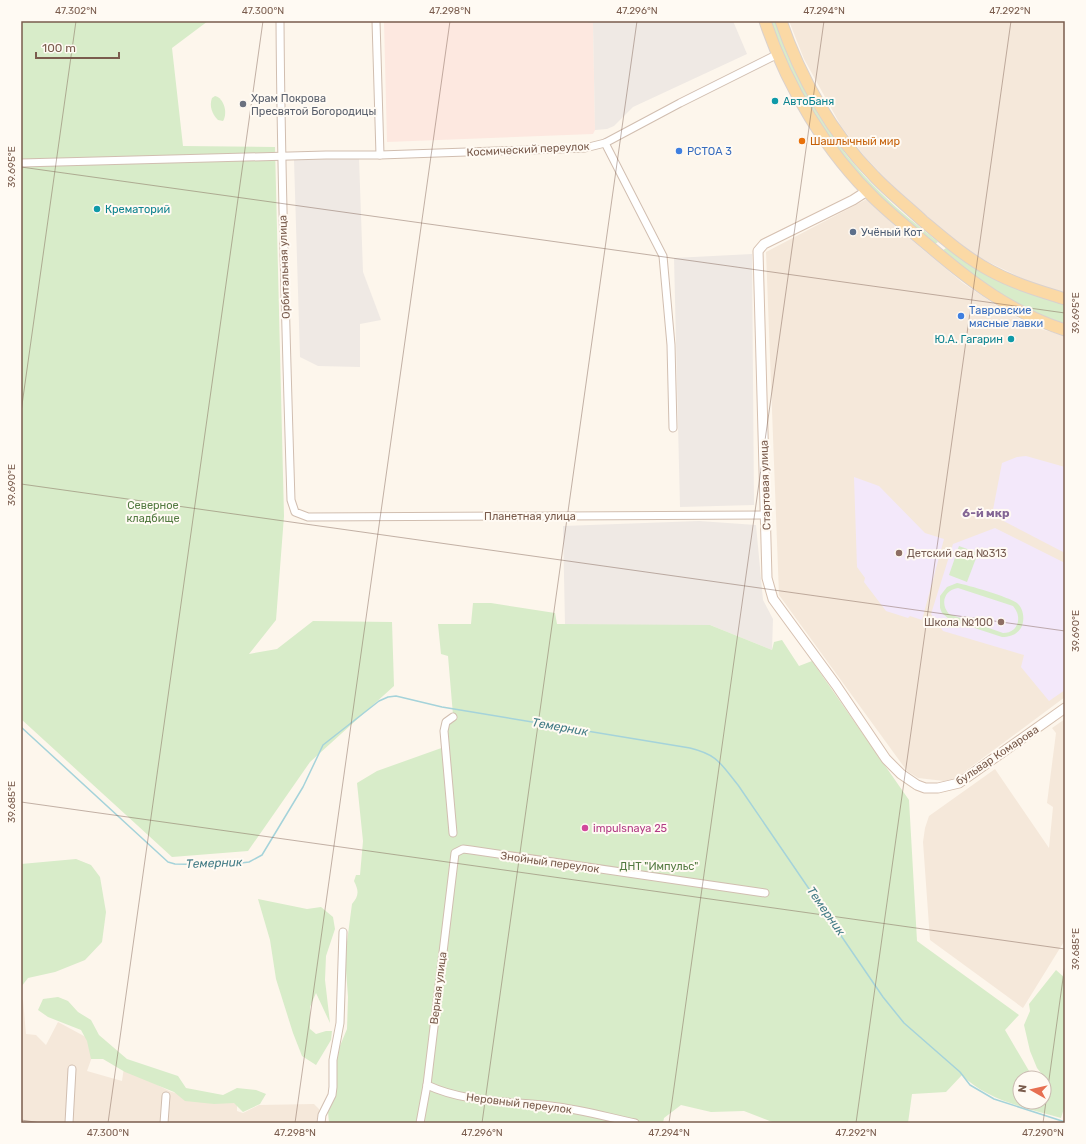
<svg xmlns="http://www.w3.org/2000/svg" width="1086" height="1144" viewBox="0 0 1086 1144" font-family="Rubik,sans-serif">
<rect width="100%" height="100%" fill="#fdf6ec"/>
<g fill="#f5e8da">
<path d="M789,21H1065V294L1040,287L980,258L946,233L891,184L865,157L841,126L804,59Z"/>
<path d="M867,199L897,228L963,283L994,304L1034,327L1065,336V697L956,778L944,781L918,778L907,771L779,595L766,252Z"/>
<path d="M1065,719V940L1023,1008L930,940L923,842L925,828L929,816L995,769L1049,848L1053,807L1047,803L1056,733L1052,728Z"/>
<path d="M21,999L23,1000L26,1034L36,1035L46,1045L58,1022L97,1043L87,1071L122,1081L124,1067L169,1091L200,1101L237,1103V1111L243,1113L259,1105L314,1104L319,1109L321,1123H21Z"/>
</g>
<path fill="#fde8e0" d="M384,21L593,22L595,130L593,134L387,142Z"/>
<g fill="#efe9e4">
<path d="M588,21H733L747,54L633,107L614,126L607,129L595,130L593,23H588Z"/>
<path d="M359,158L363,272L381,320L360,324V367L318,366L300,357L294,160Z"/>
<path d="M752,254L754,505L680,507L674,258Z"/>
<path d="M699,521L756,525L763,600L773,619L772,650L710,625H565L563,526Z"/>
</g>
<g fill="#f3e8fa">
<path d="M1026,456L1065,467V553L992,515L1002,463L1017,457Z"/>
<path d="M854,477L879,486L925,533L944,539L922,620L910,616L908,618L886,611L864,582L865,578L857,567Z"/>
<path d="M995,528L1065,563V690L1049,701L1021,667L1024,655L943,631L931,614L953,544Z"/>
</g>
<g fill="#d8ecc9" fill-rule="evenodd">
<path d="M21,21H208L172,48L183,146L275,147L284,516L276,620L249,654L277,649L313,621L392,622L394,686L310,762L248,851L172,857L21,719Z"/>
<path d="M771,21H775C796,85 833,147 882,194C899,211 919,226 938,242L935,244C917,228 897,213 879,196C830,149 793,86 771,21Z"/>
<path d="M215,96C224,98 228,113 223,121L218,120C212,114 209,106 212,98Z"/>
<path d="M946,248C979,271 1027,292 1065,305V325C1018,310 980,281 942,251Z"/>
<path d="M959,546L978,553L967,582L949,575Z"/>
<path d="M957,583C968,585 1009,597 1017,603C1024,609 1025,620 1021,628C1016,635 1010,637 1002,637L950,620L942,613L940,608V596L947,587ZM958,588L1013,606C1023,617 1018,633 1003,633L949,614C940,604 944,590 958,588Z"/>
<path d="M473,603H491L555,613L557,624L710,625L772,650L774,642L782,640L799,666L812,661L909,800L917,941L1019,1015L1005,1030L1032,1076L1037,1078H1020V1102H1044V1081L1048,1082L1037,1068L1030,1051L1024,1025L1030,1011L1029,1004L1056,970L1065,978V1105L1061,1118C1029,1109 986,1100 962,1075L946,1092L912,1094L908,1123H775L744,1111L711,1112L681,1105L664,1118L663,1123H329L328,1112L335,1094L337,1080V1053L347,1029L348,997L345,957L352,904C359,896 359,891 354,881L356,875H360L363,841L357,783L377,771L447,746V722L453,715L448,656L441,654L438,624H471Z"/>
<path d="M76,859L91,865L100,877L106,912L102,942L85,960L55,972L28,978L21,987V864Z"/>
<path d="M258,899L307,909L321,907L333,917L335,929L326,956L325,980L330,1023L316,993L310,1007V1029L316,1034L326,1031H332L331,1040L316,1065L302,1056L293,1033L276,979L270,940Z"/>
<path d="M58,997L68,1001L78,1012L91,1020L99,1035L127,1059L178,1076L186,1088L223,1095L237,1088L256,1090L266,1094L260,1104L243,1112L234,1103L214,1104L185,1101L174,1092L125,1072L103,1059H91L87,1041L81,1030L48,1017L38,1010L43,999Z"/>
</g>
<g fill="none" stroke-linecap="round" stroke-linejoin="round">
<path stroke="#a5d3da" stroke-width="1.5" d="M21,727L168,862L175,864L225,865L249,862L262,855L303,787L323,745L379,701L388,697L396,696L442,707L690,748C718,755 720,763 738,785L883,997L904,1023L960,1072L970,1085L994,1099L1065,1122"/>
<defs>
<g id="street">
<path d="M280,21C281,181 286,340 291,500L295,512L308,517L766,515"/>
<path d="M376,21L380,155"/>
<path d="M605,143L663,256L671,345L673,428"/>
<path d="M21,163L326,155H380L585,148L605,143L680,103L778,54"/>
<path d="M453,833L444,731L446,722L453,717"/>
<path d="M427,1085C465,1103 510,1101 551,1106C579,1109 607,1117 635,1123"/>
<path d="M69,1123L72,1069"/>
<path d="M164,1123L166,1096"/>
<path d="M321,1123L322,1115L332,1095L333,1087V1060L340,1023L343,932"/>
<path d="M420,1123L427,1085L455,853L463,849L471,850L765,893"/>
</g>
<path id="secondary" d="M867,191L853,200L764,244L758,251L767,578L773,599L836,685L886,759L901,774L917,785L925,788H938L959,783L1065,708"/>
<g id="primary">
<path d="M765,21C787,87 826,152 876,200C893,216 911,231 929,246C971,282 1012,313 1065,330"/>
<path d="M781,21C800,77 832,134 874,176C889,192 907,206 923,221C945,239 966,258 991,271C1015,284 1040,291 1065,299"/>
</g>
</defs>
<use href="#street" stroke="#d1beb0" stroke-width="9"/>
<use href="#secondary" stroke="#d6c0b0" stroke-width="11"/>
<use href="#primary" stroke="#dad1cd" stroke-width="13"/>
<use href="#street" stroke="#fff" stroke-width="7"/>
<use href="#secondary" stroke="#fff" stroke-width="9"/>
<use href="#primary" stroke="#fbd9a5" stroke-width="11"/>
</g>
<path fill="none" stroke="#7a5c4d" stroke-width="1" stroke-opacity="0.45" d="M21,167L1065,313M21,412L76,21M21,484L1065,631M21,802L1065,949M21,1120L41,1123M108,1123L263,21M295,1123L450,21M482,1123L637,21M669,1123L824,21M856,1123L1011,21M1043,1123L1065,964"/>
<g fill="#0f9aa8" stroke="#fffaf3" stroke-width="1.5">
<circle cx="775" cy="101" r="4"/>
<circle cx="97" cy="209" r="4"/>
<circle cx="1011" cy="339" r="4"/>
</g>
<circle fill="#6b7280" stroke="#fffaf3" stroke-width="1.5" cx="243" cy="104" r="4"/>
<circle fill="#e8710a" stroke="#fffaf3" stroke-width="1.5" cx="802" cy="141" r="4"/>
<g fill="#3f7fe0" stroke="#fffaf3" stroke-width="1.5">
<circle cx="679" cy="151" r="4"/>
<circle cx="961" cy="316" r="4"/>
</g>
<circle fill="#5c6f8a" stroke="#fffaf3" stroke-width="1.5" cx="853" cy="232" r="4"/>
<g fill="#8d6e63" stroke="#fffaf3" stroke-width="1.5">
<circle cx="899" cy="553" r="4"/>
<circle cx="1001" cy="622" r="4"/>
</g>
<circle fill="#d1479c" stroke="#fffaf3" stroke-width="1.5" cx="585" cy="828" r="4"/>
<g text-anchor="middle" stroke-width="4" stroke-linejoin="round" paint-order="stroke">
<g font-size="11" fill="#5b616d" stroke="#fffaf3" text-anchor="start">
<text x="251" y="102">Храм Покрова<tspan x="251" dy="13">Пресвятой Богородицы</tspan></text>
</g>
<g font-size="11" fill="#0d838f" stroke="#fffaf3" text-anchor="start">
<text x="783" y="105">АвтоБаня</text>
<text x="105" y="213">Крематорий</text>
<text x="1003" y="343" text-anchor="end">Ю.А. Гагарин</text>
</g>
<g font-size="11" fill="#c56008" stroke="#fffaf3" text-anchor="start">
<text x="810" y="145">Шашлычный мир</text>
</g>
<g font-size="11" fill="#7a5c4d" stroke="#fffaf3">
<text transform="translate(528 149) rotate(-3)" y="4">Космический переулок</text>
<text transform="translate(284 267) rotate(-92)" y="4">Орбитальная улица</text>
<text transform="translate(765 485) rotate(-92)" y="4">Стартовая улица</text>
<text x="530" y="520">Планетная улица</text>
<text transform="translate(997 755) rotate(-34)" y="4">бульвар Комарова</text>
<text transform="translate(550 862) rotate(8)" y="4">Знойный переулок</text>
<text transform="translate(438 988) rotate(-83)" y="4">Верная улица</text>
<text transform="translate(519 1103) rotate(7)" y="4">Неровный переулок</text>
</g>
<g font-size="11" fill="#366cbe" stroke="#fffaf3" text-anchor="start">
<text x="687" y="155">РСТОА 3</text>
<text x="969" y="314">Тавровские<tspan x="969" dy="13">мясные лавки</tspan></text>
</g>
<g font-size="11" fill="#4e5e75" stroke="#fffaf3" text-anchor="start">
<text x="861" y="236">Учёный Кот</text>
</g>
<g font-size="11" fill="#537a41" stroke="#fffaf3">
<text x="153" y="509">Северное<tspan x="153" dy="13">кладбище</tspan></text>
<text x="659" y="870">ДНТ "Импульс"</text>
</g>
<g font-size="11" fill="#785e54" stroke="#fffaf3" text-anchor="start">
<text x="907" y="557">Детский сад №313</text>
<text x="993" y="626" text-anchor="end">Школа №100</text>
</g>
<g font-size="11" fill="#b23c85" stroke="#fffaf3" text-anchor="start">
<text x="593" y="832">impulsnaya 25</text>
</g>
<g font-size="12" font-weight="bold" fill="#846695" stroke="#fffaf3">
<text x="986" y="517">6-й мкр</text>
</g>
<g font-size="12" font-style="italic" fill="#437c86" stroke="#fffaf3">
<text transform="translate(560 727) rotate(10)" y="4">Темерник</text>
<text transform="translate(214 863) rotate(-2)" y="4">Темерник</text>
<text transform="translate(826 911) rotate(55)" y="4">Темерник</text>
</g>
</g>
<rect width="1086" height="1144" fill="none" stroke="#fffaf3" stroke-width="44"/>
<g transform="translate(1032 1090) rotate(278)"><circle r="19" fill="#fffaf3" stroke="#cabbb1"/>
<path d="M0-3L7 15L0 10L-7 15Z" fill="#e76f51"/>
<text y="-6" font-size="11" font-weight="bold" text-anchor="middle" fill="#7a5c4d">N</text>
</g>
<path d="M36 52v6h83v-6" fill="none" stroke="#7a5c4d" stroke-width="2"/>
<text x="42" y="52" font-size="12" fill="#7a5c4d" stroke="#fffaf3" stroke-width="3" paint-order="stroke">100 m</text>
<rect x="22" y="22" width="1042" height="1100" fill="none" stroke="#7a5c4d" stroke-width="1.5"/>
<g font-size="10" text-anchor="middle" fill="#7a5c4d">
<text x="76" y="14">47.302°N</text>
<text x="263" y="14">47.300°N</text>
<text x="450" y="14">47.298°N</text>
<text x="637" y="14">47.296°N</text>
<text x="824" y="14">47.294°N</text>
<text x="1010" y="14">47.292°N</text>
<text transform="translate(11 167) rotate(-90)" y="4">39.695°E</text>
<text transform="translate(1075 313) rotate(-90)" y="4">39.695°E</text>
<text transform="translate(11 485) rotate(-90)" y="4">39.690°E</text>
<text transform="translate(1075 631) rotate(-90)" y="4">39.690°E</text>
<text transform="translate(11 802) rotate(-90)" y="4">39.685°E</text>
<text transform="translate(1075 949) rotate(-90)" y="4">39.685°E</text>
<text x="108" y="1136">47.300°N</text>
<text x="295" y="1136">47.298°N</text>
<text x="482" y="1136">47.296°N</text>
<text x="669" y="1136">47.294°N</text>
<text x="856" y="1136">47.292°N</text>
<text x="1043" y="1136">47.290°N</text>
</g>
</svg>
